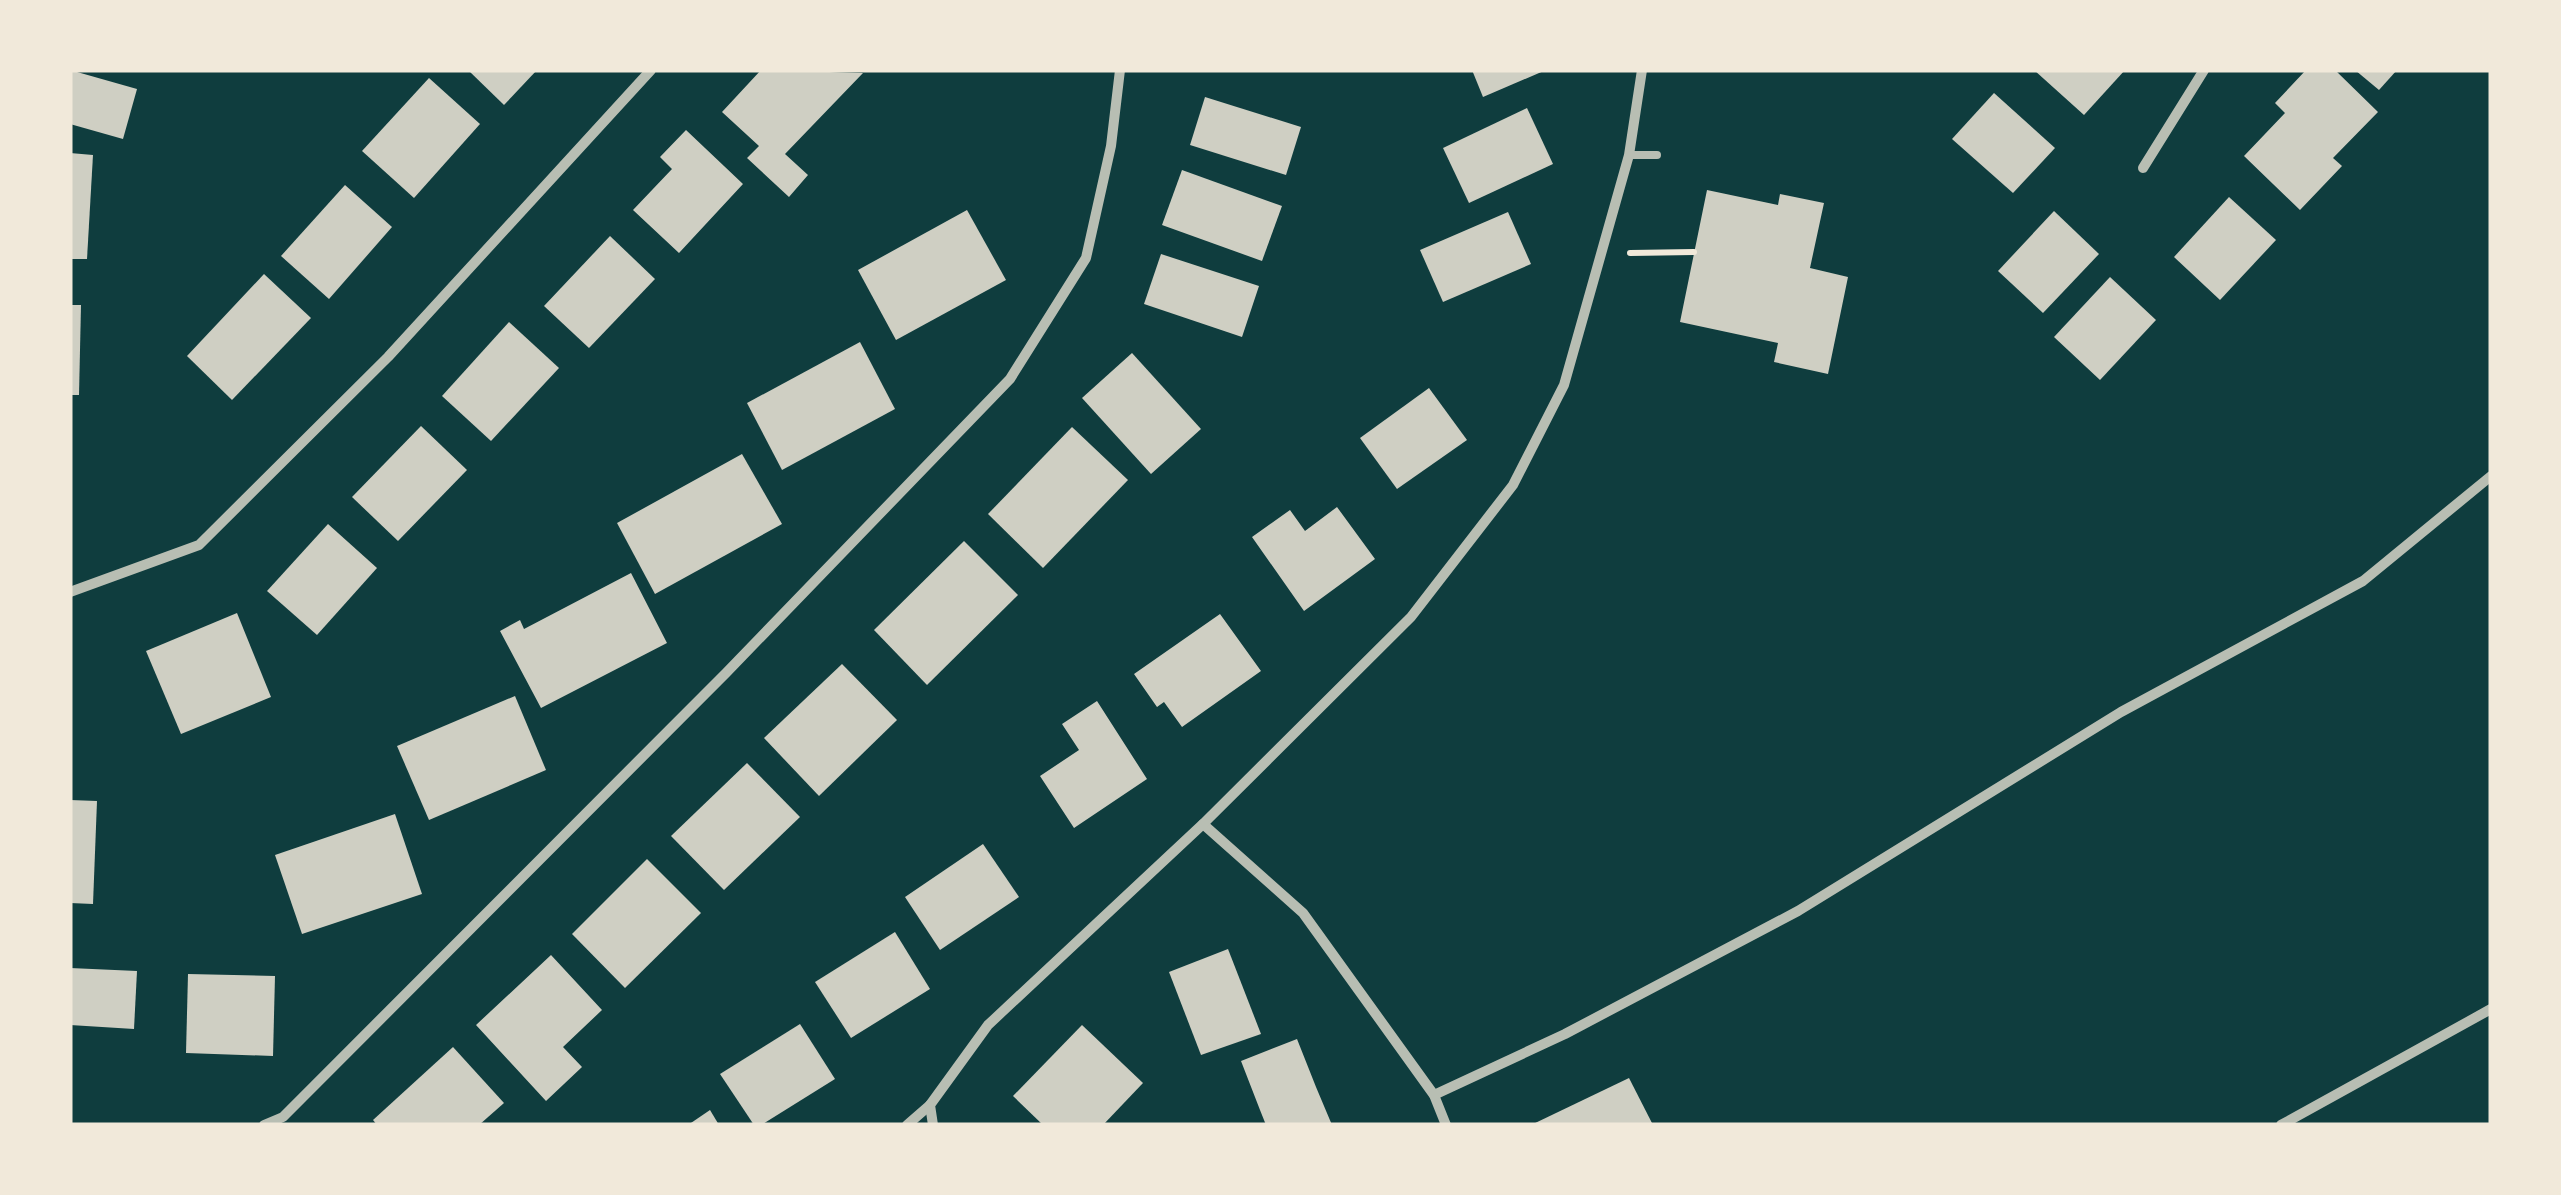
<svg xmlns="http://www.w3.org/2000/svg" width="2561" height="1195" viewBox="0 0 2561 1195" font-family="Jost,sans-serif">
<rect width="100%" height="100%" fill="#0f3d3e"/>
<g fill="#cfcfc3">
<path d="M70,70L137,89L123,139L70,124Z"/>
<path d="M468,70H537L504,105Z"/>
<path d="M761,70L863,73L785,154L808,175L789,197L747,158L759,146L722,112Z"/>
<path d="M1472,70H1546L1483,97Z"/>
<path d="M2034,70H2125L2084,115Z"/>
<path d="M2306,70H2335L2378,112L2333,158L2342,166L2300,210L2244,156L2285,113L2275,103Z"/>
<path d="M2355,70H2397L2379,90Z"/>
<path d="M429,78L480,124L414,198L362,151Z"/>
<path d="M1994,93L2055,148L2013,193L1952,139Z"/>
<path d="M1205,97L1301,127L1286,175L1190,145Z"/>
<path d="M1527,108L1553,164L1469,203L1443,148Z"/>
<path d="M686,130L743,184L679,253L633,210L672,169L660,157Z"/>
<path d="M70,153L93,155L87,259H70Z"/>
<path d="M1182,170L1282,206L1262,261L1162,225Z"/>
<path d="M345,185L392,227L329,299L281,256Z"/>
<path d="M1707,190L1778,205L1780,194L1824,203L1810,268L1848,277L1828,374L1774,362L1778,343L1680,322Z"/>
<path d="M2229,197L2276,240L2220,300L2174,257Z"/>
<path d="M967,210L1006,280L896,340L858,270Z"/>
<path d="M2054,211L2099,254L2043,313L1998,271Z"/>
<path d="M1508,212L1531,264L1443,302L1420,250Z"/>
<path d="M610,236L655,279L589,348L544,306Z"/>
<path d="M1161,254L1259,286L1242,337L1144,304Z"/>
<path d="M264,274L311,318L232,400L187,356Z"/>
<path d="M2110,277L2156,320L2100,380L2054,337Z"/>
<path d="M70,305H81L79,395H70Z"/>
<path d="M509,322L559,368L491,441L442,396Z"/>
<path d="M860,342L895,409L782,470L747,403Z"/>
<path d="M1132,353L1201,429L1151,474L1082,398Z"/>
<path d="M1429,388L1467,440L1397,489L1360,438Z"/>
<path d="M421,426L467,470L398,541L352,497Z"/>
<path d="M1072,427L1128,480L1043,568L988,514Z"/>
<path d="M742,454L782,524L655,594L617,523Z"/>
<path d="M1337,507L1375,559L1304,611L1252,537L1290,510L1305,531Z"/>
<path d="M328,524L377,568L317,635L267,591Z"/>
<path d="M964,541L1018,595L927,685L874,630Z"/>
<path d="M631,573L667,643L541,708L500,631L520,620L524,629Z"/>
<path d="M237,613L271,697L181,734L146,651Z"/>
<path d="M1220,614L1261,671L1182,727L1164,702L1157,707L1134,674Z"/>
<path d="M842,664L897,720L819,796L764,738Z"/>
<path d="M515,696L546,770L429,820L397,746Z"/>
<path d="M1097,701L1147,779L1074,828L1040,776L1079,750L1062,724Z"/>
<path d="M747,763L800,817L724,890L671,836Z"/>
<path d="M70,800L97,801L93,904L70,903Z"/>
<path d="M395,814L422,894L302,934L275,855Z"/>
<path d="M983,844L1019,897L940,950L905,897Z"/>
<path d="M647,859L701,913L625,988L572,934Z"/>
<path d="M895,932L930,989L851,1038L815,982Z"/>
<path d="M1228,949L1261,1034L1201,1055L1169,972Z"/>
<path d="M551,955L602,1010L563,1047L582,1067L546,1101L476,1025Z"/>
<path d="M70,968L137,971L134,1029L70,1025Z"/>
<path d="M188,974L275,976L273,1056L186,1053Z"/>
<path d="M800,1024L835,1079L761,1125H754L720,1074Z"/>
<path d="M1082,1025L1143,1083L1103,1125H1043L1013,1096Z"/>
<path d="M1297,1039L1316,1087L1332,1125H1266L1260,1110L1241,1061Z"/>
<path d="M453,1047L504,1103L479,1125H377L373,1120Z"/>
<path d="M1629,1078L1653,1125H1531Z"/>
<path d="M710,1110L719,1125H688Z"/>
</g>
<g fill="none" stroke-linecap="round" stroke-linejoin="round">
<path stroke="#f1e9da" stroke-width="6" d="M1630,253L1694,252"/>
<path stroke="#b8beb3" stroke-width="8" d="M1629,155H1657"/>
<g stroke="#b8beb3" stroke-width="10">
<path d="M2143,168L2204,70"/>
<path d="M70,592L199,545L388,357L651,70"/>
<path d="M1203,824L1303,913L1434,1095L1446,1125"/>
<path d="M1434,1095L1565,1034L1798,911L2121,712L2363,581L2491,476"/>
<path d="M264,1125L283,1117L726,673L1010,379L1086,258L1111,146L1120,70"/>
<path d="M907,1125L930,1105"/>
<path d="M933,1125L930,1105L988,1025L1203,824L1411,617L1513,485L1564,385L1629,155L1642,70"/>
<path d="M2281,1125L2491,1009"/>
</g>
</g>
<rect width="2561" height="1195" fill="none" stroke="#f1e9da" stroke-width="145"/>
</svg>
